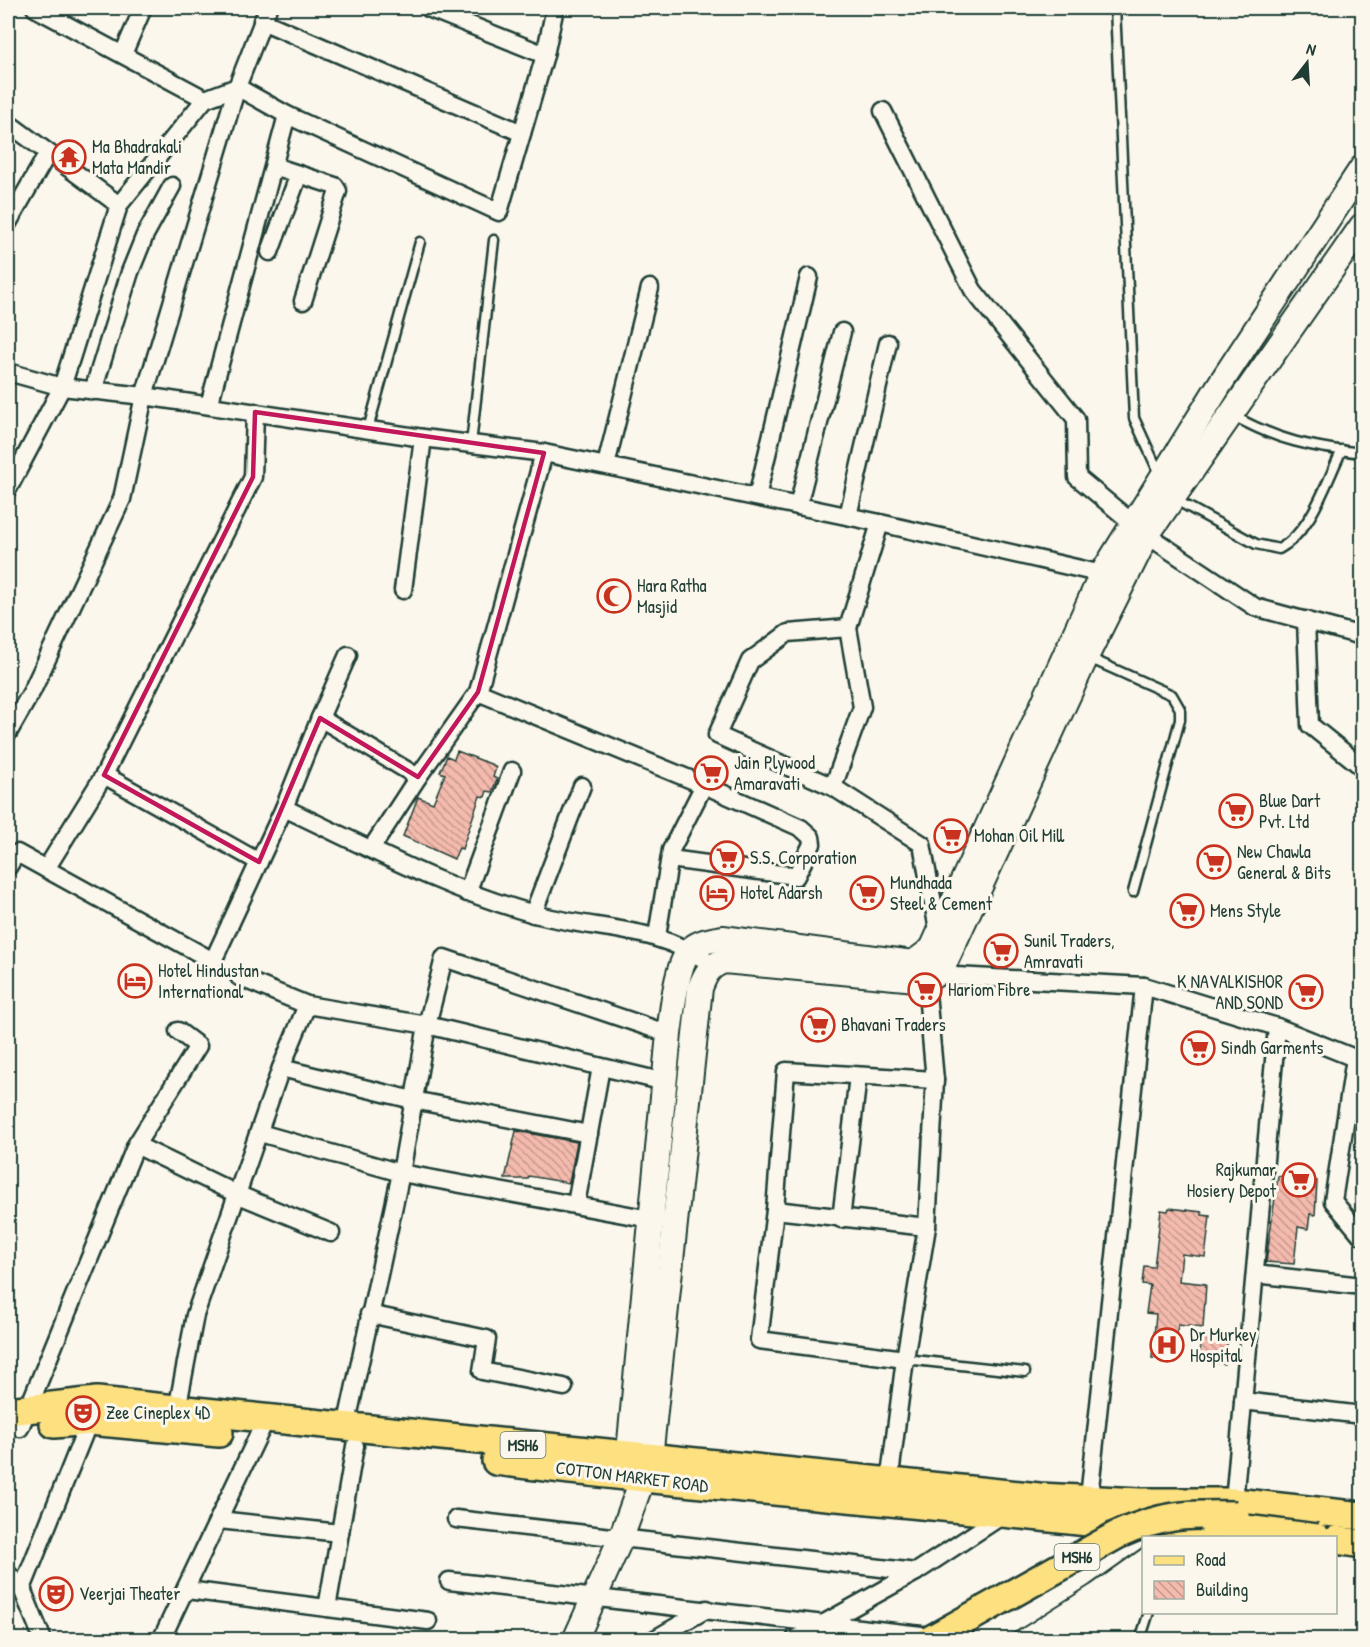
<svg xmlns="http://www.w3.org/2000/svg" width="1370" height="1647" viewBox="0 0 1370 1647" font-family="'Patrick Hand',sans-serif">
<defs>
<pattern id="building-back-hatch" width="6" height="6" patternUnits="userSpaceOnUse" patternTransform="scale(1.5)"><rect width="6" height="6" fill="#f4baad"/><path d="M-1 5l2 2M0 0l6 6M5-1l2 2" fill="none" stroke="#c5988e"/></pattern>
</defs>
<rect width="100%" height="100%" fill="#fbf7ec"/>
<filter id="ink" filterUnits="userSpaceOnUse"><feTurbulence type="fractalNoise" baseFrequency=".0167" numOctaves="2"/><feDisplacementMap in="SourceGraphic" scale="12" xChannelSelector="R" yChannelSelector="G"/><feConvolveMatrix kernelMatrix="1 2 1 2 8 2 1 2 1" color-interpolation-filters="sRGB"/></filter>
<g filter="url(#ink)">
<g fill="url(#building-back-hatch)" stroke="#1f3d34" stroke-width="1.5">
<path d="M457,751L493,765L496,768L493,777L497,779L492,792L487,791L485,797L480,796L462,849L459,848L454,859L403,836L418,797L433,803L445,774L440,772L447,756L454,759Z"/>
<path d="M516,1131L577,1142L569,1183L529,1176L528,1179H505Z"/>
<path d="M1278,1176L1317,1181L1315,1215L1310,1214L1308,1229L1298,1227L1294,1264L1266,1262Z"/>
<path d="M1169,1208L1202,1212V1215L1210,1216L1205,1257L1182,1254L1179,1281L1206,1284L1203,1328L1178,1325L1174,1360L1152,1358L1156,1314L1146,1313L1150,1285L1142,1284L1144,1266L1154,1267L1161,1210L1168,1211Z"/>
<path d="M1202,1334L1228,1337L1224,1364L1199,1361Z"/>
</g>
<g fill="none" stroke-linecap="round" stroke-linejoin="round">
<defs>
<g id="lane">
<path d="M1115,8L1134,418L1160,475"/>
<path d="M1232,415C1278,441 1311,447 1362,453"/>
<path d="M368,429L420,242"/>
<path d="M471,444L494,240"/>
<path d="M1174,499L1256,544L1279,549C1312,531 1326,482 1342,450"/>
<path d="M1089,658L1172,695L1180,709V720L1133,892"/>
<path d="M905,1359L1025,1372"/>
<path d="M1140,1640L1149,1612"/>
</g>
<g id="street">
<path d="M35,8L205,99"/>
<path d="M428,8L545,55"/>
<path d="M262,21L522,133"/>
<path d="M123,54L143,8"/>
<path d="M883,111L973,290L1076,419L1077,477L1147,535L1255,607L1362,636"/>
<path d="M8,123L119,205"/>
<path d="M274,166L335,186L338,191L303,301"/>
<path d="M8,223L48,153"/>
<path d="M270,252L299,174"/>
<path d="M8,372L62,387L144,396L423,438L544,453L880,523L1111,576"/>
<path d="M93,391L130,272L145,235L172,186"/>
<path d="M209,405L287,115"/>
<path d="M544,453L478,692L704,785L801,828L811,837L812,844L796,876L670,859"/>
<path d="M606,465L650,288"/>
<path d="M8,489L62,387L119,205L205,99L237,87L287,115L499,212L545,55L555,8"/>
<path d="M757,497L809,277"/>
<path d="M798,506L842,332"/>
<path d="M848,516L888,343"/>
<path d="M880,523L848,628L788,633L750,661L717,735L833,787L922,844L939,935"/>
<path d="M403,590L423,438"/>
<path d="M1306,620L1310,725L1362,767"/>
<path d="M348,655L320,718L418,777L371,849"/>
<path d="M8,733L32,691L122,499L144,396L237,87L268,8"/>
<path d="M104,775L259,862"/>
<path d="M418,777L478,692"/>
<path d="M833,787L862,707L848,628"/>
<path d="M284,808C365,846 445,889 531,913C598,932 652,923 713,965"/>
<path d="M8,867L17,853L213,961L284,808L320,718"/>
<path d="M46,869L104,775L253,477L255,412"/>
<path d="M467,893L512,771"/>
<path d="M533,914L582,786"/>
<path d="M657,936L671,850L704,785"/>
<path d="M937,961L941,971L956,976L1144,986L1277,1027L1362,1061"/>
<path d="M239,977L307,1005"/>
<path d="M1355,1058L1333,1201L1362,1236"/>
<path d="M281,1068L413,1100L589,1134"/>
<path d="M260,1133L401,1173L661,1221"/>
<path d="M136,1145L239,1195L331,1233"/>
<path d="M576,1204L601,1067"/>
<path d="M775,1210L927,1227"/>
<path d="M841,1219L858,1076"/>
<path d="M1255,1274L1362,1286"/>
<path d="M369,1314L487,1339L482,1371L564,1387"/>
<path d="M905,1359L759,1340L775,1210L786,1071L935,1080"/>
<path d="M1243,1401L1362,1415"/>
<path d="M177,1410L195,1315L281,1068L307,1005L427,1025L665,1082"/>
<path d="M346,1427L401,1173L427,1025L444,958L669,1034"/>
<path d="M20,1428L136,1145L198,1046L178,1031"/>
<path d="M888,1491L905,1359L927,1227L935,1080L925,971"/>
<path d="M1234,1502L1277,1027"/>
<path d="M1088,1507L1144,986"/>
<path d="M456,1519L916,1572"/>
<path d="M219,1520L340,1533"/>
<path d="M8,1574L22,1589L43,1640"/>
<path d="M449,1581L930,1636"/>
<path d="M22,1589L92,1414"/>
<path d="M187,1590L428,1621"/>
<path d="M327,1608L355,1446"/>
<path d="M161,1640L266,1419"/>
<path d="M653,1640L707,1609"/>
<path d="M794,1640L916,1572L1003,1515"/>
</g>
<g id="secondary">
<path d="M627,1473L669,1034C672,1014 676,961 692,948C701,941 712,940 723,938L913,963L932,949L1102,574L1220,384L1362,168"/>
<path d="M575,1640L621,1538L650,1458L700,988C705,975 709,966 724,961L927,980L941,971L1086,657L1147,535L1362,226"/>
<path d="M979,1640L1083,1574L1138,1535"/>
</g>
<g id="primary">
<path d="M8,1411L97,1401L1039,1497L1140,1502H1234L1362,1516"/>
<path d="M54,1424L89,1421L219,1433"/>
<path d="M496,1461C737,1492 979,1506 1220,1538"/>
<path d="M1336,1540L1362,1544"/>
</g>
</defs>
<use href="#lane" stroke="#1f3d34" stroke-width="13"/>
<use href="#street" stroke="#1f3d34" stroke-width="21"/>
<use href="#secondary" stroke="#1f3d34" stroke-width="28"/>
<use href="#primary" stroke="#1f3d34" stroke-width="32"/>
<use href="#lane" stroke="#fbf7ec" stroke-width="8"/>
<use href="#street" stroke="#fbf7ec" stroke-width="16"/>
<use href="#secondary" stroke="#fbf7ec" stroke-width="24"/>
<use href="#primary" stroke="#fde080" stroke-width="27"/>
<defs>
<g id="primary-bridge">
<path d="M1214,1525L1317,1538"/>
<path d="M930,1640L1117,1535C1163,1514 1187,1514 1236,1515"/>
</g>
</defs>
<use href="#primary-bridge" stroke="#1f3d34" stroke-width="32" stroke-linecap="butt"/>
<use href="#primary-bridge" stroke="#fde080" stroke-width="27"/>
</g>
</g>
<path fill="none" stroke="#c2185b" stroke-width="4.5" stroke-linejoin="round" d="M255,412L544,453L478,692L418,777L320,718L259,862L104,775L253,477Z"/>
<defs>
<symbol id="temple-ring" viewBox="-11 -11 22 22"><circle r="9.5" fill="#fbf7ec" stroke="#c8321e" stroke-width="1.5"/><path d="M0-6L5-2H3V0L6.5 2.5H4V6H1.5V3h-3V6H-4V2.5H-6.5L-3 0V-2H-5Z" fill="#c8321e"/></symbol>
<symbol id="mosque-ring" viewBox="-11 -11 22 22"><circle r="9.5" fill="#fbf7ec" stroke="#c8321e" stroke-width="1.5"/><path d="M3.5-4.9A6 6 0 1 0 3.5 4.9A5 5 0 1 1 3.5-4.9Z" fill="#c8321e"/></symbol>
<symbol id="supermarket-ring" viewBox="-11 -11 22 22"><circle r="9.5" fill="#fbf7ec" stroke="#c8321e" stroke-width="1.5"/><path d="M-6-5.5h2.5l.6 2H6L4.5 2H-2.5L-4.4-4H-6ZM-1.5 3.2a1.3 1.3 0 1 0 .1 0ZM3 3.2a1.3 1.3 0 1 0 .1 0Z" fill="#c8321e"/></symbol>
<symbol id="hotel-ring" viewBox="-11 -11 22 22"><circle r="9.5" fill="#fbf7ec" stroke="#c8321e" stroke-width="1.5"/><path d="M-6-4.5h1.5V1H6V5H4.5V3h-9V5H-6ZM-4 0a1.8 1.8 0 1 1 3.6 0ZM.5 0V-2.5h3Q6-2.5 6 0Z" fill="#c8321e"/></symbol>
<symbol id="hospital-ring" viewBox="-11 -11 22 22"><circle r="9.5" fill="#fbf7ec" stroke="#c8321e" stroke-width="1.5"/><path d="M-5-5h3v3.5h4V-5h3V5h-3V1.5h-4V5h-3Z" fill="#c8321e"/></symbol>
<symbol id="theatre-ring" viewBox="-11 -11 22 22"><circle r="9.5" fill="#fbf7ec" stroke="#c8321e" stroke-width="1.5"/><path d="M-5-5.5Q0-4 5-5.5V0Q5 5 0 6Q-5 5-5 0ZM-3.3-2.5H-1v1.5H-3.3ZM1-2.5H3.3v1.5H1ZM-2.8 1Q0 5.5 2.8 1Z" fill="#c8321e"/></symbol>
</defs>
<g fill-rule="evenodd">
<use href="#temple-ring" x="50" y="138" width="38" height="38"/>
<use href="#mosque-ring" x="595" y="577" width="38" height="38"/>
<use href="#supermarket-ring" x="692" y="754" width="38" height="38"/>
<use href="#supermarket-ring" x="1217" y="792" width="38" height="38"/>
<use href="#supermarket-ring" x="932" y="817" width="38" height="38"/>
<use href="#supermarket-ring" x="708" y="839" width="38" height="38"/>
<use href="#supermarket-ring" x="1195" y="843" width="38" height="38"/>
<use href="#hotel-ring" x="698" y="874" width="38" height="38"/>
<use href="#supermarket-ring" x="848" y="874" width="38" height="38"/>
<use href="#supermarket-ring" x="1168" y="892" width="38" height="38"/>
<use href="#supermarket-ring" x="982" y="932" width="38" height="38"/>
<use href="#hotel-ring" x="116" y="962" width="38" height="38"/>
<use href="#supermarket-ring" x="906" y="971" width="38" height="38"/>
<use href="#supermarket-ring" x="1287" y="973" width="38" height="38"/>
<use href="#supermarket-ring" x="799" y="1006" width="38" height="38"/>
<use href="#supermarket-ring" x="1179" y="1029" width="38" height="38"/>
<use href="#supermarket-ring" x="1280" y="1161" width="38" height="38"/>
<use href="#hospital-ring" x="1148" y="1326" width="38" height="38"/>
<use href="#theatre-ring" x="64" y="1394" width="38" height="38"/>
<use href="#theatre-ring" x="37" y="1575" width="38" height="38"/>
</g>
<g text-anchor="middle" stroke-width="6" stroke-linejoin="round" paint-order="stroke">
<g fill="#fbf7ec" stroke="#61756b" stroke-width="1.5">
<rect x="500.5" y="1432" width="45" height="26" rx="4.5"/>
<rect x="1054.5" y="1544" width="45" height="26" rx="4.5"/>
</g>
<g font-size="16" font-weight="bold" fill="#1f3d34">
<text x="523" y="1451">MSH6</text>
<text x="1077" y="1563">MSH6</text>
</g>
<g font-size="18" fill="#1f3d34" stroke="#fbf7ec" text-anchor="start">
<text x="92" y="153">Ma Bhadrakali<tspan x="92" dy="21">Mata Mandir</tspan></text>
<text x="637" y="592">Hara Ratha<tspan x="637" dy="21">Masjid</tspan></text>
<text x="734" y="769">Jain Plywood<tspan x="734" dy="21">Amaravati</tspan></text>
<text x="1259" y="807">Blue Dart<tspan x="1259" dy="21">Pvt. Ltd</tspan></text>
<text x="974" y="842">Mohan Oil Mill</text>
<text x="1237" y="858">New Chawla<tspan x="1237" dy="21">General &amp; Bits</tspan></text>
<text x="750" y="864">S.S. Corporation</text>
<text x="890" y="889">Mundhada<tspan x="890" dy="21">Steel &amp; Cement</tspan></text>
<text x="740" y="899">Hotel Adarsh</text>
<text x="1210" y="917">Mens Style</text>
<text x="1024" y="947">Sunil Traders,<tspan x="1024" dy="21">Amravati</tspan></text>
<text x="158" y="977">Hotel Hindustan<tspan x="158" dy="21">International</tspan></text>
<text x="1283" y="988" text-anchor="end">K NAVALKISHOR<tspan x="1283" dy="21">AND SOND</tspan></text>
<text x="948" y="996">Hariom Fibre</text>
<text x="841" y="1031">Bhavani Traders</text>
<text x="1221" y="1054">Sindh Garments</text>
<text x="1276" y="1176" text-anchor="end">Rajkumar<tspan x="1276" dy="21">Hosiery Depot</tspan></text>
<text x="1190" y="1341">Dr Murkey<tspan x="1190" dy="21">Hospital</tspan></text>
<text x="106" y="1419">Zee Cineplex 4D</text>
<text x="79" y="1600">Veerjai Theater</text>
</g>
<g font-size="18" fill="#1f3d34" stroke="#fbf7ec">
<text transform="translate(632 1477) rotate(7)" y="6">COTTON MARKET ROAD</text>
</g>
</g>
<rect width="1370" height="1647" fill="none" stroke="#fbf7ec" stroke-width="30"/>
<rect x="15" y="15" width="1340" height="1617" fill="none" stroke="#1f3d34" stroke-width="2" filter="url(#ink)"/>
<rect x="1142" y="1536" width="195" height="78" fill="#fbf7ec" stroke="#a3ada2" stroke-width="1.5"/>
<rect x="1154" y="1556" width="30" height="9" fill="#fde080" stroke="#a3ada2" stroke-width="1.5"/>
<text x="1196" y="1566" font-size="18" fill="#1f3d34">Road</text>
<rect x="1154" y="1581" width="30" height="18" fill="url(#building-back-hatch)" stroke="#a3ada2" stroke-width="1.5"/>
<text x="1196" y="1596" font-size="18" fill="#1f3d34">Building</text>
<g transform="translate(1307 63) rotate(17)" stroke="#fbf7ec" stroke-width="4.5" paint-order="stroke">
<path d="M0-4.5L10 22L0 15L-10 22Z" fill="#1f3d34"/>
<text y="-9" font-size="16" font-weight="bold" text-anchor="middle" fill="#1f3d34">N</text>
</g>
</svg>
